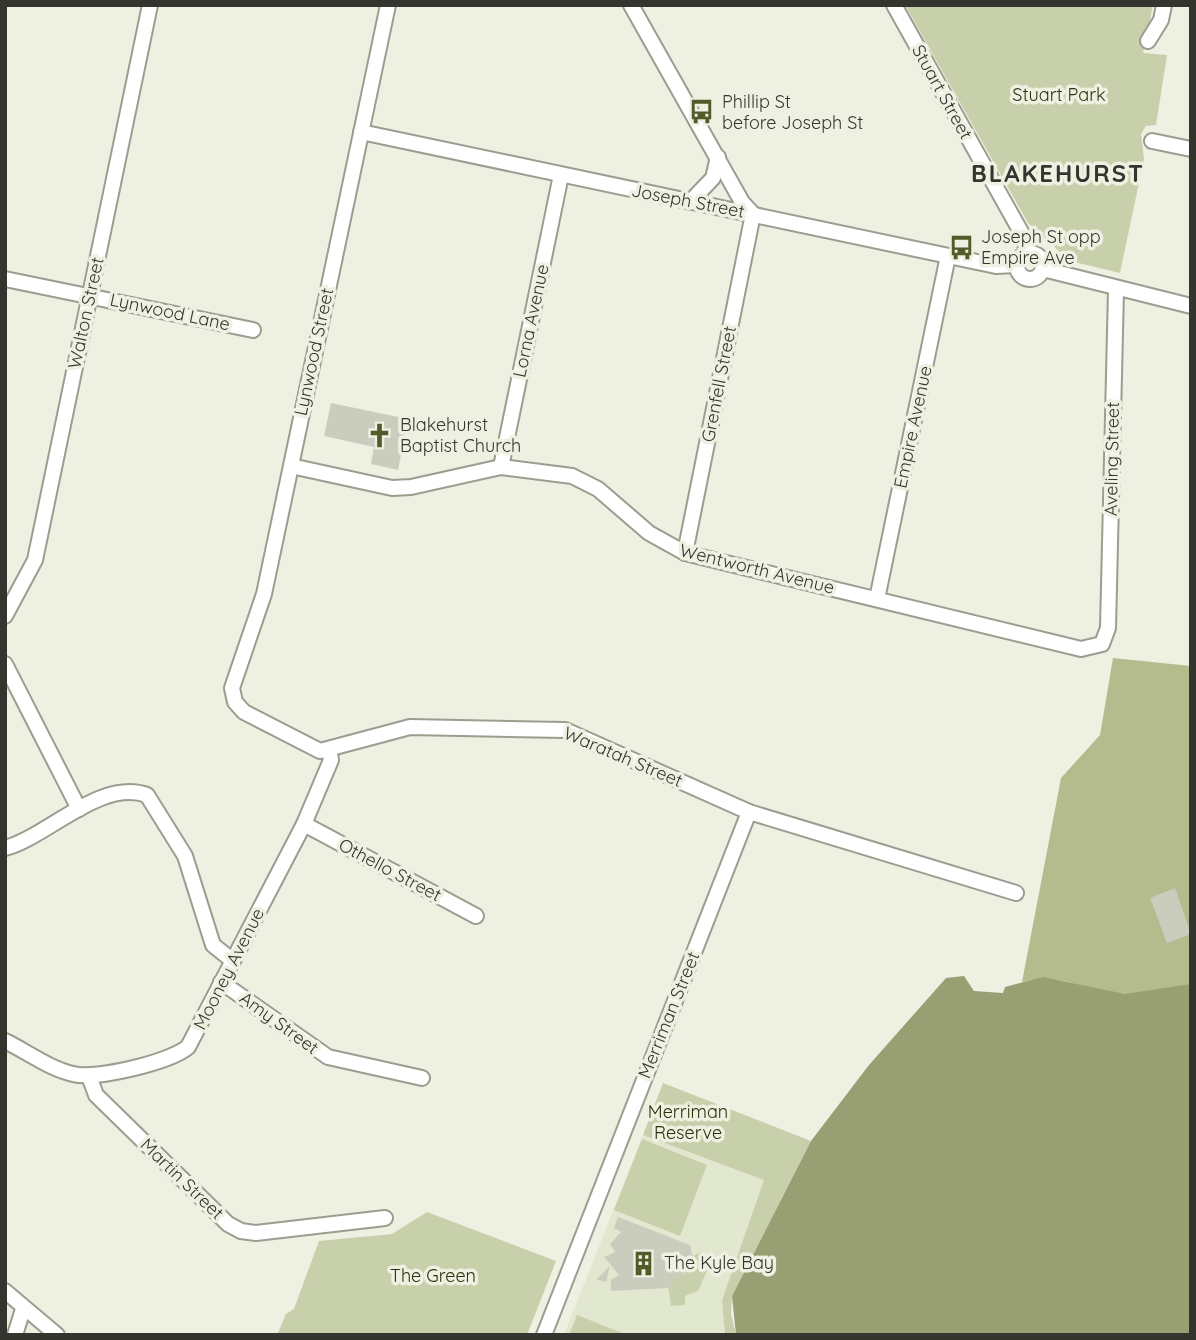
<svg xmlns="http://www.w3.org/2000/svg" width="1196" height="1340" viewBox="0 0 1196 1340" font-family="Quicksand,sans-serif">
<rect width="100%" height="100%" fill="#eef1e2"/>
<path fill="#e2e7d0" d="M643,1135L765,1179L722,1299L725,1335H564Z"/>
<g fill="#c8cfab">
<path d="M905,5H1153L1143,53L1167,55L1156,125L1146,126L1141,134L1144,159L1120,273L1070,261L1028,223Z"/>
<path d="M663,1083L811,1141L732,1296L731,1314L736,1335H725L722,1300L764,1180L643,1135Z"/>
<path d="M642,1139L707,1165L680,1236L614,1210Z"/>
<path d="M427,1212L556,1261L527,1335H277L286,1314L294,1309L319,1241L392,1234Z"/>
<path d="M701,1252L709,1256L711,1262L698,1291L685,1296V1305L671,1306L668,1285L680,1275L690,1274L684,1270L691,1257Z"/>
<path d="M577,1315L627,1335H569Z"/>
</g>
<path fill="#b4bc8e" d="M1113,658L1191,666V984C1172,991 1145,995 1125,994C1087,992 1061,972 1022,982L1061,778L1100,735Z"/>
<path fill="#989f72" d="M964,976L974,991L1003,993L1005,987L1043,977L1125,994L1191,984V1335H736L732,1296L811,1141L869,1065L946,978Z"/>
<g fill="#cacdbe" fill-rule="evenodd">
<path d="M331,403L408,419L398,470L371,464L374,447L324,436Z"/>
<path d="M1175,888L1191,934L1167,943L1150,898Z"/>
<path d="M618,1217L690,1245L694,1262L684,1270L691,1273L680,1275L667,1288L611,1291V1280L619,1275L604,1257L615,1252L610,1244L621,1232L614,1228ZM675,1255H681L694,1262L676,1256L684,1271Z"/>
<path d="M610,1266L606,1282L596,1279L599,1277Z"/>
</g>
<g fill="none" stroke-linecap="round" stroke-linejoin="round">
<defs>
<g id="minor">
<path d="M388,5L264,594L232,688L235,702L244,712L320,751L410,727L565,730L749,812L1016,893"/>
<path d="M631,5L742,202L753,214"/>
<path d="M894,5L1021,232L1028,253"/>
<path d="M1148,41L1161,20L1164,5"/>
<path d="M361,132L996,266L1016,265"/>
<path d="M1152,141L1191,149"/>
<path d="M690,202L713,178L718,157"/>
<circle cx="1030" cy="266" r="13"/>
<path d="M1043,269L1191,306"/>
<path d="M5,279L253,330"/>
<path d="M291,466L392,488L411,487L501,467L572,476L598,489L649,533L685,553L1081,649L1102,644L1108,628L1116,290"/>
<path d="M501,467L561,175"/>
<path d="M685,553L753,214"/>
<path d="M877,599L948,256"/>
<path d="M5,616L35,560L150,5"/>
<path d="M5,664L79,809"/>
<path d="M304,824L476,916"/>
<path d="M5,848C47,837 101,778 147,795L185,856L213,945L233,961"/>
<path d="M221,982L328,1057L422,1078"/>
<path d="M5,1041C26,1051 50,1069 73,1074C96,1080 170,1062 188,1047L304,824L331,760L329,749"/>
<path d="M89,1076L96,1095L228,1224L241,1231L256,1233L385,1218"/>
<path d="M5,1291L57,1335"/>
<path d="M15,1335L23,1309"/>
<path d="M544,1335L749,812"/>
</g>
</defs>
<use href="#minor" stroke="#9b9d8f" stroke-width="18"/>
<use href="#minor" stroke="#fff" stroke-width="14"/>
</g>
<defs>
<symbol id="bus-bare" viewBox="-9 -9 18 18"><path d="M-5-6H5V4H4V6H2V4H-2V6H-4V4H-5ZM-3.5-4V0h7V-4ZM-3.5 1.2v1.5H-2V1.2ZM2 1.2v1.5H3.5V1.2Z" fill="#545b2a" stroke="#eef1e2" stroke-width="2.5" paint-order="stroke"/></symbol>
<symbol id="church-bare" viewBox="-9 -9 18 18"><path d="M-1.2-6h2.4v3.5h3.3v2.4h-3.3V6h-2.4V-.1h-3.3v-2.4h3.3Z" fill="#545b2a" stroke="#eef1e2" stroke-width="2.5" paint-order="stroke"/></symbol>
<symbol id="building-bare" viewBox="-9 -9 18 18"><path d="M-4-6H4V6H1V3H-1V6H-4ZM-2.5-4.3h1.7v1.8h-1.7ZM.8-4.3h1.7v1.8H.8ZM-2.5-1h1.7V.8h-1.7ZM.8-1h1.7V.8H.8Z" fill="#545b2a" stroke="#eef1e2" stroke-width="2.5" paint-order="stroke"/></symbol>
</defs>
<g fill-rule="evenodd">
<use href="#bus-bare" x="684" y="94" width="35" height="35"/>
<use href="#bus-bare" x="944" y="230" width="35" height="35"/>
<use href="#church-bare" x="362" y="418" width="35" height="35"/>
<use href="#building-bare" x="626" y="1246" width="35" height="35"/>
</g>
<g text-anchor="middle" stroke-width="7" stroke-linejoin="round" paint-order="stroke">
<g font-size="18" fill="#34352f" stroke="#eef1e2">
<text transform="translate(942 92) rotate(61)" y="6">Stuart Street</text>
<text transform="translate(688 201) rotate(11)" y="6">Joseph Street</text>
<text transform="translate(170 312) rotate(12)" y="6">Lynwood Lane</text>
<text transform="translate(86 313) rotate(-78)" y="6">Walton Street</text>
<text transform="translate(531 321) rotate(-78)" y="6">Lorna Avenue</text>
<text transform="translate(314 352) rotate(-78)" y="6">Lynwood Street</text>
<text transform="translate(719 384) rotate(-79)" y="6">Grenfell Street</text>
<text transform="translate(913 427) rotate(-78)" y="6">Empire Avenue</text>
<text transform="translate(1112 459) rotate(-89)" y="6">Aveling Street</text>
<text transform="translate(757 569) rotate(14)" y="6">Wentworth Avenue</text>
<text transform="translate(623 757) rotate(23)" y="6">Waratah Street</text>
<text transform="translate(390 870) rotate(28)" y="6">Othello Street</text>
<text transform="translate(229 969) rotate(-63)" y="6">Mooney Avenue</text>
<text transform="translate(669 1015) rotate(-68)" y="6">Merriman Street</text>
<text transform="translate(279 1023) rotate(36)" y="6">Amy Street</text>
<text transform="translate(182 1179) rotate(44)" y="6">Martin Street</text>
</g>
<g font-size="18" fill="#2c310c" stroke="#eef1e2">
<text x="1059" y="101">Stuart Park</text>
<text x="688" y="1118">Merriman<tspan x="688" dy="21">Reserve</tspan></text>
<text x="433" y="1282">The Green</text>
</g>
<g font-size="18" fill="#34352f" stroke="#eef1e2" text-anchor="start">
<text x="722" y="108">Phillip St<tspan x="722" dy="21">before Joseph St</tspan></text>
<text x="981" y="243">Joseph St opp<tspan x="981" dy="21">Empire Ave</tspan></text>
<text x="400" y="431">Blakehurst<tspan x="400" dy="21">Baptist Church</tspan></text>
<text x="664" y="1269">The Kyle Bay</text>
</g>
<g font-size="24" font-weight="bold" letter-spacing="2" fill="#34352f" stroke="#eef1e2">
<text x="1058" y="182">BLAKEHURST</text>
</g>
</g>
<rect width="1196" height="1340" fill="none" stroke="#34352f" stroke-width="14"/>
</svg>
